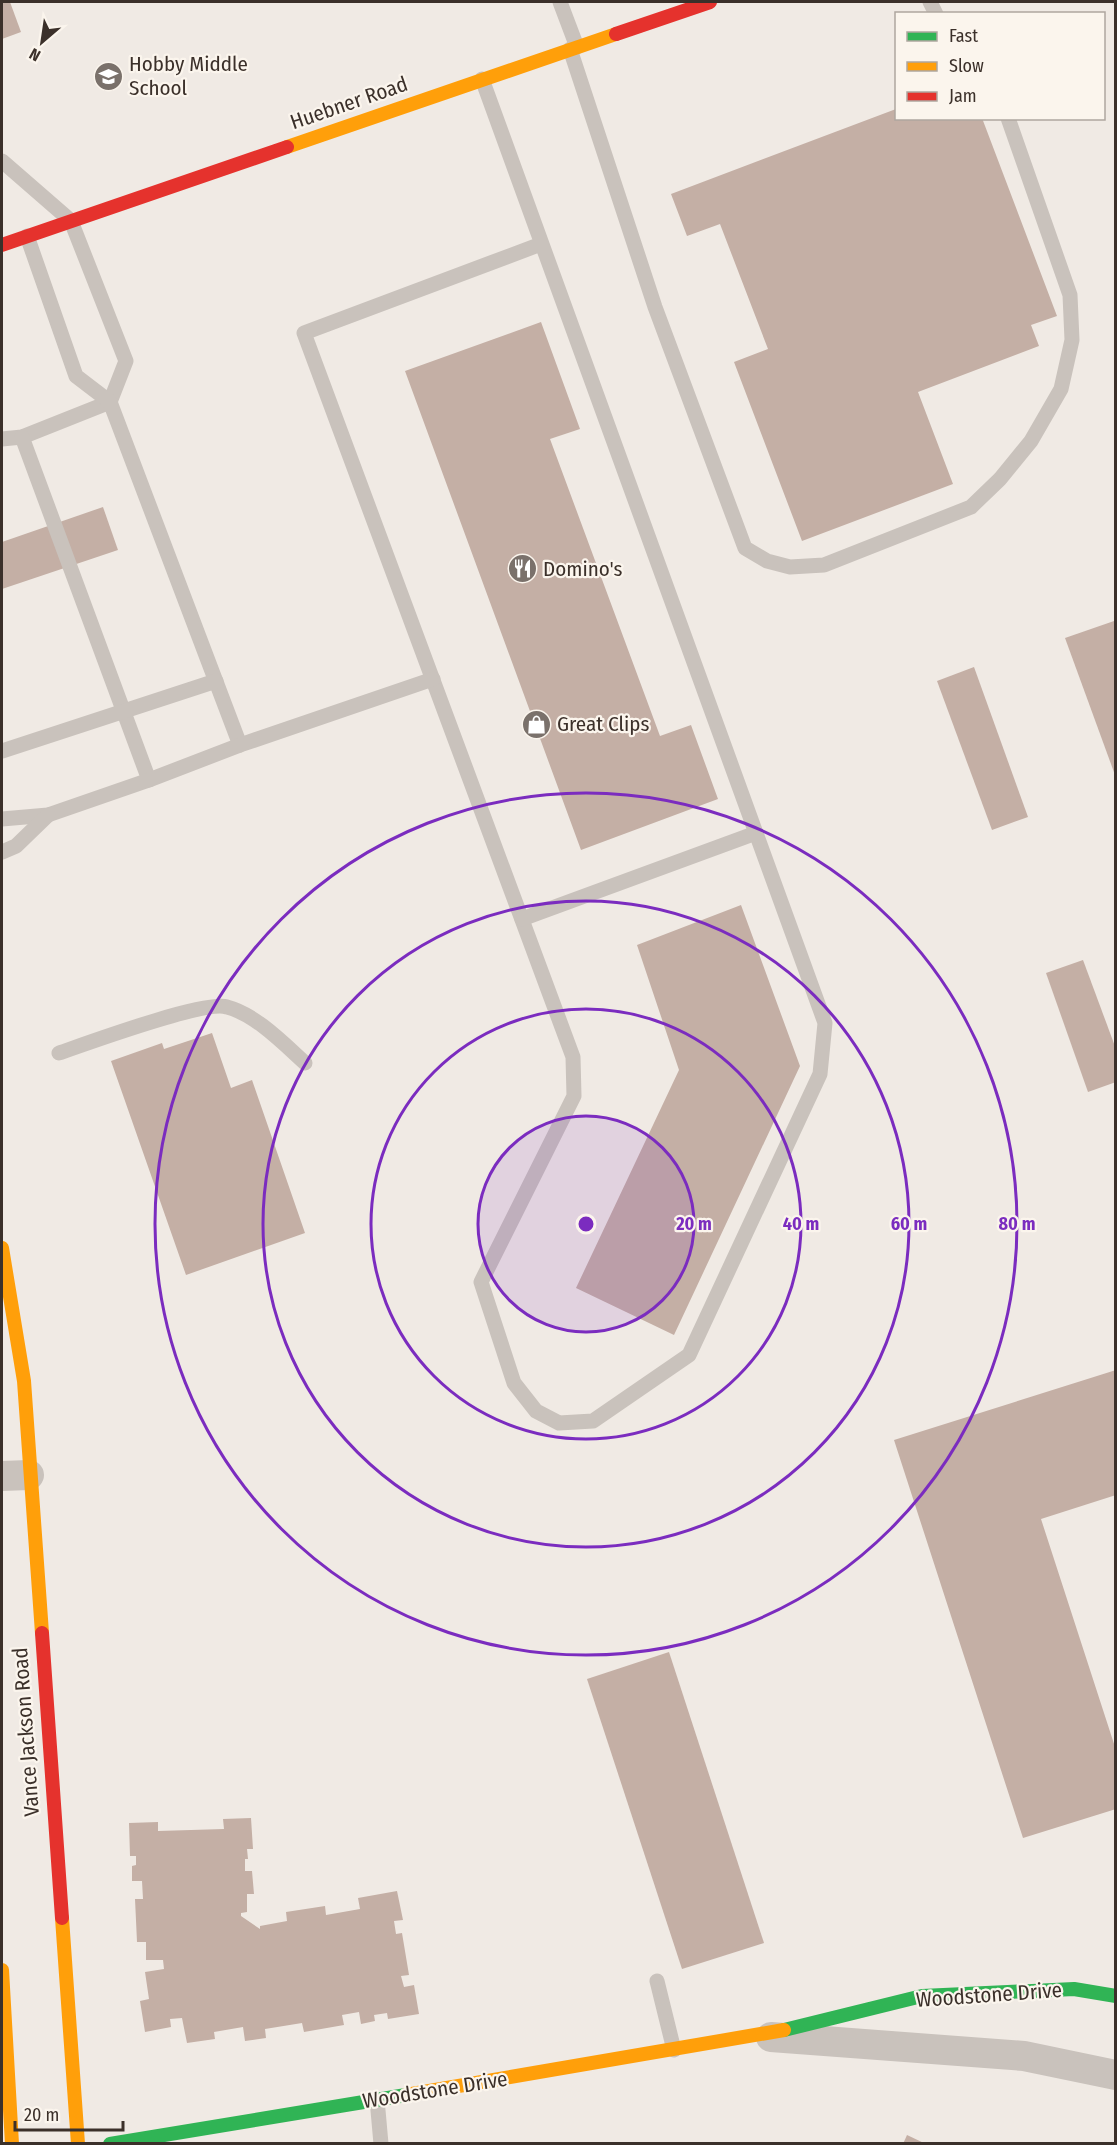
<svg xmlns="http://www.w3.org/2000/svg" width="1117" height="2145" viewBox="0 0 1117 2145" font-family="'Fira Sans Condensed',sans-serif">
<rect width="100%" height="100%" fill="#f0eae4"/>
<g fill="#c4afa5">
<path d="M2,2H10L21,32L2,39Z"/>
<path d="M896,109V118H982L1057,316L1031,325L1039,346L918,392L953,484L802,541L734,362L768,349L720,224L687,236L671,194Z"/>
<path d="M541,322L580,429L550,439L660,736L691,725L718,799L581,850L405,371Z"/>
<path d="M103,507L118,550L2,589V542Z"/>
<path d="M1114,621L1116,625L1115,775L1065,638Z"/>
<path d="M974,667L1028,817L992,830L937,681Z"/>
<path d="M741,905L800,1066L674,1335L576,1288L679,1070L637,945Z"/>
<path d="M1083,960L1116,1049V1082L1088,1092L1046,973Z"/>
<path d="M212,1033L231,1088L252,1080L305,1233L186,1275L111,1061L162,1043L164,1049Z"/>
<path d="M1116,1370V1495L1041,1519L1116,1750V1809L1023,1838L894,1440Z"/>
<path d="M669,1652L764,1943L682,1969L587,1679Z"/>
<path d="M251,1818L253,1849H247L248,1859H245V1871H252L254,1894H247V1912L241,1913V1916L260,1929V1926L287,1921L286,1912L325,1906L326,1915L360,1909L358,1898L397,1891L403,1920L394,1921L396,1934L402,1933L409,1975L401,1976L404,1987L414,1985L419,2014L388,2019L387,2013L374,2015L375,2021L361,2024L359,2012L342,2015L344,2025L304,2032L302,2023L265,2029L266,2038L245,2041L243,2027L214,2032L215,2039L187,2043L182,2018L170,2019L171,2027L145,2032L140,2001L149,1999L145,1972L164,1969L163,1960H146V1942H137L135,1899H143L142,1881H132V1866L136,1865V1856H130L129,1823L158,1822V1831L224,1829L223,1819Z"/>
<path d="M907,2135L926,2144H903Z"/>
</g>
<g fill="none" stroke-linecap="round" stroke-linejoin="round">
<g stroke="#c9c2bc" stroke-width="15">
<path d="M560,2L577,47"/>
<path d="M930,2L936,14"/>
<path d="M570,49L655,307L745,548L767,561L790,567L824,565L971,507L1000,479L1031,441L1061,389L1072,340L1070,295L1008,118"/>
<path d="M482,79L825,1023L820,1074L689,1355L593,1421L559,1423L536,1411L514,1383L481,1282L574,1096L573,1057L304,333L541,244"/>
<path d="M2,161L71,221L126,361L110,402L22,437L2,439"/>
<path d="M27,236L76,376L110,402L240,745"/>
<path d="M22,437L149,780"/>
<path d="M2,751L216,681"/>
<path d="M2,819L48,815L149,780L240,745L433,679"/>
<path d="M2,852L16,846L48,815"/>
<path d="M522,919L756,833"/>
<path d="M59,1053C88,1043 205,1000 227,1007C255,1014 284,1044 305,1063"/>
<path d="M657,1981L674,2050"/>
<path d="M377,2099L381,2144"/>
</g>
<g stroke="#c9c2bc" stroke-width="30">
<path d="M2,1476L29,1475"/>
<path d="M771,2037L1024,2056L1116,2075"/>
</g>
<g stroke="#30b455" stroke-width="14">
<path d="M784,2030L922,1996L1074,1989L1116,1996"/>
<path d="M110,2144L406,2095"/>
</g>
<g stroke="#ff9f0a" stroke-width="14">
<path d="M287,147L616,34"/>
<path d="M2,1248L24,1381L42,1633"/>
<path d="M62,1918L78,2144"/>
<path d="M2,1970L12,2144"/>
<path d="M406,2095L784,2030"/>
</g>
<g stroke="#e5322d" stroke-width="14">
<path d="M616,34L710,2"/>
<path d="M2,245L287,147"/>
<path d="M42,1633L62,1918"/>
</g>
</g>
<circle cx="586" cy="1224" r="108" fill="#7b2cbf" fill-opacity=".12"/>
<g fill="none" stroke="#7b2cbf" stroke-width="3">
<circle cx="586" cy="1224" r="108"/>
<circle cx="586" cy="1224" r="215"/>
<circle cx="586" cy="1224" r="323"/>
<circle cx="586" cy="1224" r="431"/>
</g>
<defs>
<symbol id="school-disc" viewBox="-11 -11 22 22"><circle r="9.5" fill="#7a716b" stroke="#fbf5ed"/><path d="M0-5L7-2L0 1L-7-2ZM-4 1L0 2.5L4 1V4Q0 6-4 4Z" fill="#fff"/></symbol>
<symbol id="restaurant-disc" viewBox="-11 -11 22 22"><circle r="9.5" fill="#7a716b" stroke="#fbf5ed"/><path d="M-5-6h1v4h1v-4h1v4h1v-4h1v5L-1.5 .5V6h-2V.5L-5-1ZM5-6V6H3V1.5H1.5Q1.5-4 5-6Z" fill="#fff"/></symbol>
<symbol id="shop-disc" viewBox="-11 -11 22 22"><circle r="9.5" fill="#7a716b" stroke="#fbf5ed"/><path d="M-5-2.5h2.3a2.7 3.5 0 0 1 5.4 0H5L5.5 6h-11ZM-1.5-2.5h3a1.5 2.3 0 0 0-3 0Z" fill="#fff"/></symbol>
</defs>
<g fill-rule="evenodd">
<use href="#school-disc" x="92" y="60" width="33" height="33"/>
<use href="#restaurant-disc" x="506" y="552" width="33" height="33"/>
<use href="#shop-disc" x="520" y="708" width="33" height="33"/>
</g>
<g text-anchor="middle" stroke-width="4.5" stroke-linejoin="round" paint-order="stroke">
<g font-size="21" fill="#3b302a" stroke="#fbf5ed" text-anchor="start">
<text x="129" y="71">Hobby Middle<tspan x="129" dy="24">School</tspan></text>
<text x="543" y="576">Domino's</text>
<text x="557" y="731">Great Clips</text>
</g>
<g font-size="21" fill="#3b302a" stroke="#fbf5ed">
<text transform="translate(349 103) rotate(-19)" y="7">Huebner Road</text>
<text transform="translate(26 1732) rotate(-94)" y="7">Vance Jackson Road</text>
<text transform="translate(989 1995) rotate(-4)" y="7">Woodstone Drive</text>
<text transform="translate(435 2090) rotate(-9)" y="7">Woodstone Drive</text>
</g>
</g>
<circle cx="586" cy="1224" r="9" fill="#7b2cbf" stroke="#fbf5ed" stroke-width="3"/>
<g font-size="18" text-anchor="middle" font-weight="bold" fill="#7b2cbf" stroke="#fbf5ed" stroke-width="4.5" stroke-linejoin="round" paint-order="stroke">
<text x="694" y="1230">20 m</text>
<text x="801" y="1230">40 m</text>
<text x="909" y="1230">60 m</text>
<text x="1017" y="1230">80 m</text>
</g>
<rect width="1117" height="2145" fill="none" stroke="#3b302a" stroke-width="6"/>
<rect x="895" y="12" width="210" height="108" fill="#fbf5ed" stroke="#aea69f" stroke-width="1.5"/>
<rect x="907" y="32" width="30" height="9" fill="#30b455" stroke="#aea69f" stroke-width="1.5"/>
<text x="949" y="42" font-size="18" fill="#3b302a">Fast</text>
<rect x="907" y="62" width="30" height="9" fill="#ff9f0a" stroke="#aea69f" stroke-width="1.5"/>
<text x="949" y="72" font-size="18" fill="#3b302a">Slow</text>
<rect x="907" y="92" width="30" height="9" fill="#e5322d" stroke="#aea69f" stroke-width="1.5"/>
<text x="949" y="102" font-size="18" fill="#3b302a">Jam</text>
<g transform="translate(42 42) rotate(209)" stroke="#fbf5ed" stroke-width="4.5" paint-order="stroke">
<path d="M0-4.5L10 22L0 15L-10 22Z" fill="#3b302a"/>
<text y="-9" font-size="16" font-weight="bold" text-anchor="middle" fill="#3b302a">N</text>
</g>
<path d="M15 2121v9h108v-9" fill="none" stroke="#3b302a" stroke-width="3"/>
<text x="24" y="2121" font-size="18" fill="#3b302a" stroke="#fbf5ed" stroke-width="4.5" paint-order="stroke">20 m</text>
</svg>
